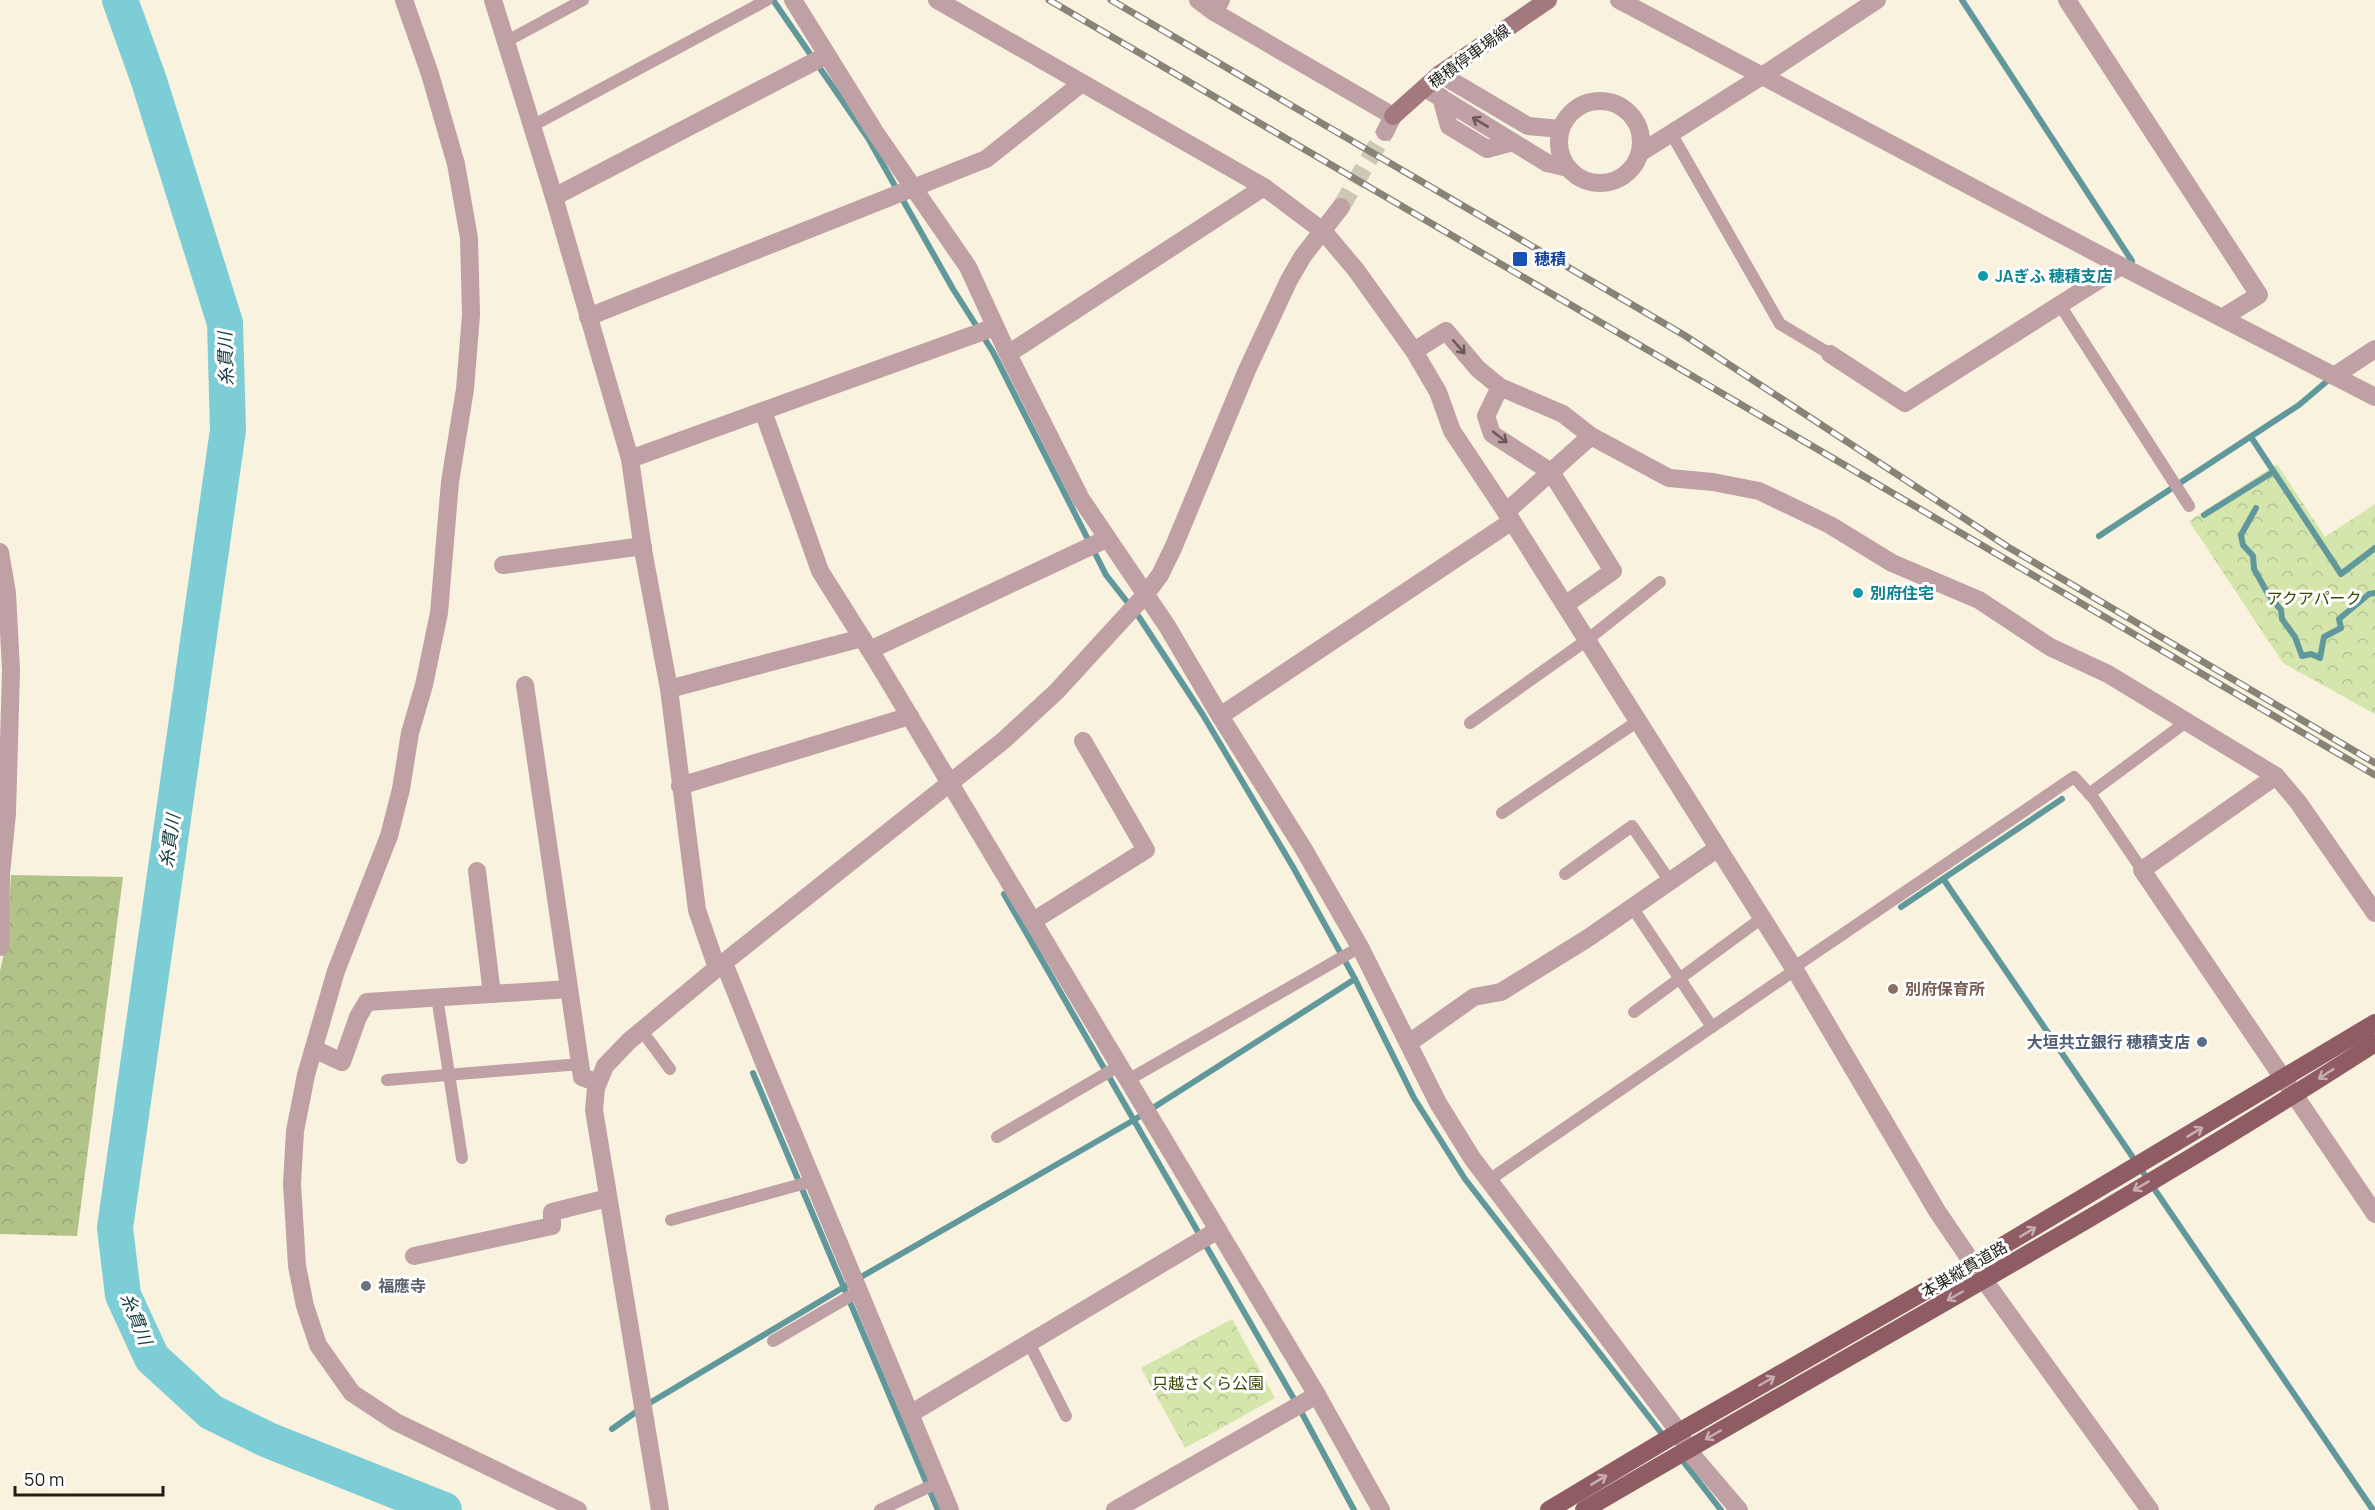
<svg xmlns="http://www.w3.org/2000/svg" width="2375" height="1510" viewBox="0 0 2375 1510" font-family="Manrope,'Noto Sans JP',sans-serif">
<defs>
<pattern id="forest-crowns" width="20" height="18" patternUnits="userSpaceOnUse" patternTransform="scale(1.5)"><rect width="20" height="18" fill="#b2c38a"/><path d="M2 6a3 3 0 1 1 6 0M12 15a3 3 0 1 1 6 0" fill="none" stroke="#99a776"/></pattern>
<pattern id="park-crowns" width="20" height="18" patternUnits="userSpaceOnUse" patternTransform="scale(1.5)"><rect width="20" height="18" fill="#d4e6ac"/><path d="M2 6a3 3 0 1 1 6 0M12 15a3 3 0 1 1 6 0" fill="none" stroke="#b6c593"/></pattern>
</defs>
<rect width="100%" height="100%" fill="#f8f2de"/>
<path fill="url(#forest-crowns)" d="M11,875L123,877L77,1236L0,1234V971L7,940Z"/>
<g fill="url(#park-crowns)">
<path d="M2277,464L2325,537L2375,504V714L2283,663L2189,521Z"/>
<path d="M1232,1319L1275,1398L1185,1448L1141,1368Z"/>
</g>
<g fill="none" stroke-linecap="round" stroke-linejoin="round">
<g stroke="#60989c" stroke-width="6">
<path d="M773,0L868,138L953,289L993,352L1106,575L1139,617L1203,715L1293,867L1355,979L1414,1098L1465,1179L1666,1439"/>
<path d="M1962,0L2132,261"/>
<path d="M2251,437L2341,574L2375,548"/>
<path d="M2256,508L2241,535L2243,545L2253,556L2254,569L2268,594L2281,610L2282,619L2295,637L2302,656L2311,654L2320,658L2324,637L2341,628L2339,619L2369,594L2375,593"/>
<path d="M2204,515L2273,472"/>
<path d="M2099,536L2299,405L2326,382"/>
<path d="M1944,880L2373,1510"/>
<path d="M1004,894L1298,1406L1354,1510"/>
<path d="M1901,907L2062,799"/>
<path d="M753,1073L938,1510"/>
<path d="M612,1429L643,1407L854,1281L1134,1120L1355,979"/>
<path d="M1679,1456L1721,1510"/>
</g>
<path stroke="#7ccdd5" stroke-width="36" d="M120,0L149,81L225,323L228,430L115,1228L123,1295L152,1358L211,1412L268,1440L444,1510"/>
<path stroke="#cdc8b6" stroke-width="18" stroke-dasharray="18 9" stroke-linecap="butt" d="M1341,207L1385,132"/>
<g stroke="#bfa0a4" stroke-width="12">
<path d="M507,41L583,0"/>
<path d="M532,126L767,0"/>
<path d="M1671,133L1780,324L1830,354"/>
<path d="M2060,305L2189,506"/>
<path d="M1470,723L1587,640L1660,582"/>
<path d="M2089,794L2186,722"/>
<path d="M1502,813L1638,721"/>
<path d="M1565,874L1632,826L1669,880"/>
<path d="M1632,907L1712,1027"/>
<path d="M1793,968L2074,777L2094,799L2142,870"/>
<path d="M437,997L462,1158"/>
<path d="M1634,1012L1762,918"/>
<path d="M642,1031L670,1069"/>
<path d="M387,1080L580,1064"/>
<path d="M1128,1080L1360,947"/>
<path d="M997,1137L1119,1066"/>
<path d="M1489,1180L1795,970"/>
<path d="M671,1220L813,1181"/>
<path d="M773,1341L859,1291"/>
<path d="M1029,1343L1066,1416"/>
<path d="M880,1510L939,1482"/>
</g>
<g stroke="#bfa0a4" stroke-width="18">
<path d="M404,0L430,74L456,164L469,238L471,315L465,389L450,482L439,613L424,685L410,733L401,789L389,836L336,971L306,1075L295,1131L292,1184L297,1266L305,1306L318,1345L352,1393L396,1422L578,1510"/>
<path d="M493,0L554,197L630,459L643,550L669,689L697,910L717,968"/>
<path d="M793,0L875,132L968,267L1008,354L1081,499L1167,626L1220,716L1512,521"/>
<path d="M937,0L1264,187"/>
<path d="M1198,0L1214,12"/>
<path d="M1221,0L1214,12L1393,116L1385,132"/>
<path d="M1619,0L2121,266L2375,397"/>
<path d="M2067,0L2259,295L2222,318"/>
<path d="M1440,74L1528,126L1561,129"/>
<path d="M1425,88L1547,163L1568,168"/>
<path d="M1441,97L1449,126L1487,149L1513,142"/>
<circle cx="1600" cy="142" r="41"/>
<path d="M554,197L827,55"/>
<path d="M588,317L986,159L1082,83"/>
<path d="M1414,351L1446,331L1478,369L1500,387L1563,414L1591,436L1669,478L1713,482L1759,491L1830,525L1892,563L1979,600L2050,647L2108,674L2276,776L2298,802L2375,913"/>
<path d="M1008,354L1264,187L1324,232L1356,270L1414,351L1438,392L1452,431L1512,521L1795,970L1937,1211L1984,1280L2150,1510"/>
<path d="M1830,354L1905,403L2121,266"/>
<path d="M2334,376L2375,349"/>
<path d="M1500,387L1486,416L1492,434L1551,472L1613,571L1565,605"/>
<path d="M763,411L820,571L876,660L1317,1395L1381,1510"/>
<path d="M630,459L995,327"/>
<path d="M1506,512L1591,436"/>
<path d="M0,552L7,593L11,670L7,813L1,874L0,947"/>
<path d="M503,565L643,546"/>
<path d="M870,650L1106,539"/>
<path d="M525,685L582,1077L598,1083"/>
<path d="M669,689L862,638"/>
<path d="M1220,716L1303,848L1360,947L1438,1103L1472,1158L1679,1432L1687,1449L1739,1510"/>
<path d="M2276,776L2142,870L2375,1214"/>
<path d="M680,786L910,716"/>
<path d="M477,871L492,994"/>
<path d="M1033,921L1146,850L1083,741"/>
<path d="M724,963L762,1058L950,1510"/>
<path d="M1409,1043L1474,997L1501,992L1588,938L1718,848"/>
<path d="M314,1049L342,1062L358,1017L367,1002L569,989"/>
<path d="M414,1256L552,1226V1212L608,1198"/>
<path d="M910,1414L1218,1230"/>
<path d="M660,1510L594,1110L596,1088L605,1066L629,1041L717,968L1004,740L1057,691L1145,595L1160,575L1174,546L1247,370L1289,280L1303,256L1341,207"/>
<path d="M1115,1510L1317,1395"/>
</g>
<path stroke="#bfa0a4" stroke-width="18" d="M1640,153L1762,76L1877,0"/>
<path stroke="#a4797e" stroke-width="18" d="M1393,116L1440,74L1548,0"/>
<g stroke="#905c63" stroke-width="18">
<path d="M1549,1510L1679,1432L1974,1263L2375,1023"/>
<path d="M1584,1510C1848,1355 2118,1209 2375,1043"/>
</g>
<defs>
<g id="rail">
<path d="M1049,0L2375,775"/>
<path d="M1111,0L1684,335L2008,547L2375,763"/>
</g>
</defs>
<use href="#rail" stroke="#878376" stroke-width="7"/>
<use href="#rail" stroke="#fff" stroke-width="4.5" stroke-dasharray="14" stroke-linecap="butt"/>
</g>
<defs><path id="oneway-shaft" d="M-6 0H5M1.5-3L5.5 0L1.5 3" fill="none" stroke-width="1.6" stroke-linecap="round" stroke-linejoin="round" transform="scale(1.5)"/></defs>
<g stroke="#685856">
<use href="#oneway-shaft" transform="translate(1480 122) rotate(-149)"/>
<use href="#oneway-shaft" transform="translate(1459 347) rotate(49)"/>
<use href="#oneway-shaft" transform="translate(1500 437) rotate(38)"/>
</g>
<g stroke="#c8aeb1">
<use href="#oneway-shaft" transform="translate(2326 1074) rotate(147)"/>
<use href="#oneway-shaft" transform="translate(2195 1132) rotate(-31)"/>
<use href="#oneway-shaft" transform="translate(2141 1186) rotate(149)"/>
<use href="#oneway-shaft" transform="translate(2028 1232) rotate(-31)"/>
<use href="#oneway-shaft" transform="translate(1955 1296) rotate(150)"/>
<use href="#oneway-shaft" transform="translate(1767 1381) rotate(-30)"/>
<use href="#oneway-shaft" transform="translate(1713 1435) rotate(150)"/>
<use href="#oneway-shaft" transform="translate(1599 1480) rotate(-31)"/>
</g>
<rect fill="#1a4fb4" stroke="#fff" stroke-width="2" x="1512" y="251" width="16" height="16" rx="3"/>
<g fill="#0f9aa8" stroke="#fff" stroke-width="2">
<circle cx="1983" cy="276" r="6"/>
<circle cx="1858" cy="593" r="6"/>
</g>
<circle fill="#8d6e63" stroke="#fff" stroke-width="2" cx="1893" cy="989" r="6"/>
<circle fill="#5c6f8a" stroke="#fff" stroke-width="2" cx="2202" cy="1042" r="6"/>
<circle fill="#6b7280" stroke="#fff" stroke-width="2" cx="366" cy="1286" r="6"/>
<g text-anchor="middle" stroke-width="6" stroke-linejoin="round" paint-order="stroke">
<g font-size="16" fill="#201e17" stroke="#fff">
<text transform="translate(1469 56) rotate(-36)" y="6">穂積停車場線</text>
<text transform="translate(1964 1269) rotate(-30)" y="6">本巣縦貫道路</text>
</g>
<g font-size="16" font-weight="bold" fill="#164399" stroke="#fff" text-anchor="start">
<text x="1534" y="265">穂積</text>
</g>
<g font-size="16" font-weight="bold" fill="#0d838f" stroke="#fff" text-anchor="start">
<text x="1995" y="282">JAぎふ 穂積支店</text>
<text x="1870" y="599">別府住宅</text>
</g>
<g font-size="16" fill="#394703" stroke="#fff">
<text x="2314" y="604">アクアパーク</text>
<text x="1208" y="1389">只越さくら公園</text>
</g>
<g font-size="16" font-weight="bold" fill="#785e54" stroke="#fff" text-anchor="start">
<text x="1905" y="995">別府保育所</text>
</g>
<g font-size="16" font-weight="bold" fill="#4e5e75" stroke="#fff" text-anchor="end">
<text x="2190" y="1048">大垣共立銀行 穂積支店</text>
</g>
<g font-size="16" font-weight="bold" fill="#5b616d" stroke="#fff" text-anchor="start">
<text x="378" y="1292">福應寺</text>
</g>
<g font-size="18" font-style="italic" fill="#143b3f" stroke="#fff">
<text transform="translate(226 359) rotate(-92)" y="6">糸貫川</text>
<text transform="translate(170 841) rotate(-82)" y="6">糸貫川</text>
<text transform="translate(136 1319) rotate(68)" y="6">糸貫川</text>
</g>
</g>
<path d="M15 1486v9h148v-9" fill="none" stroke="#201e17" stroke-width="3"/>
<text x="24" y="1486" font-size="18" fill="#201e17" stroke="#ffffff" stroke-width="4.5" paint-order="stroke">50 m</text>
</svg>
